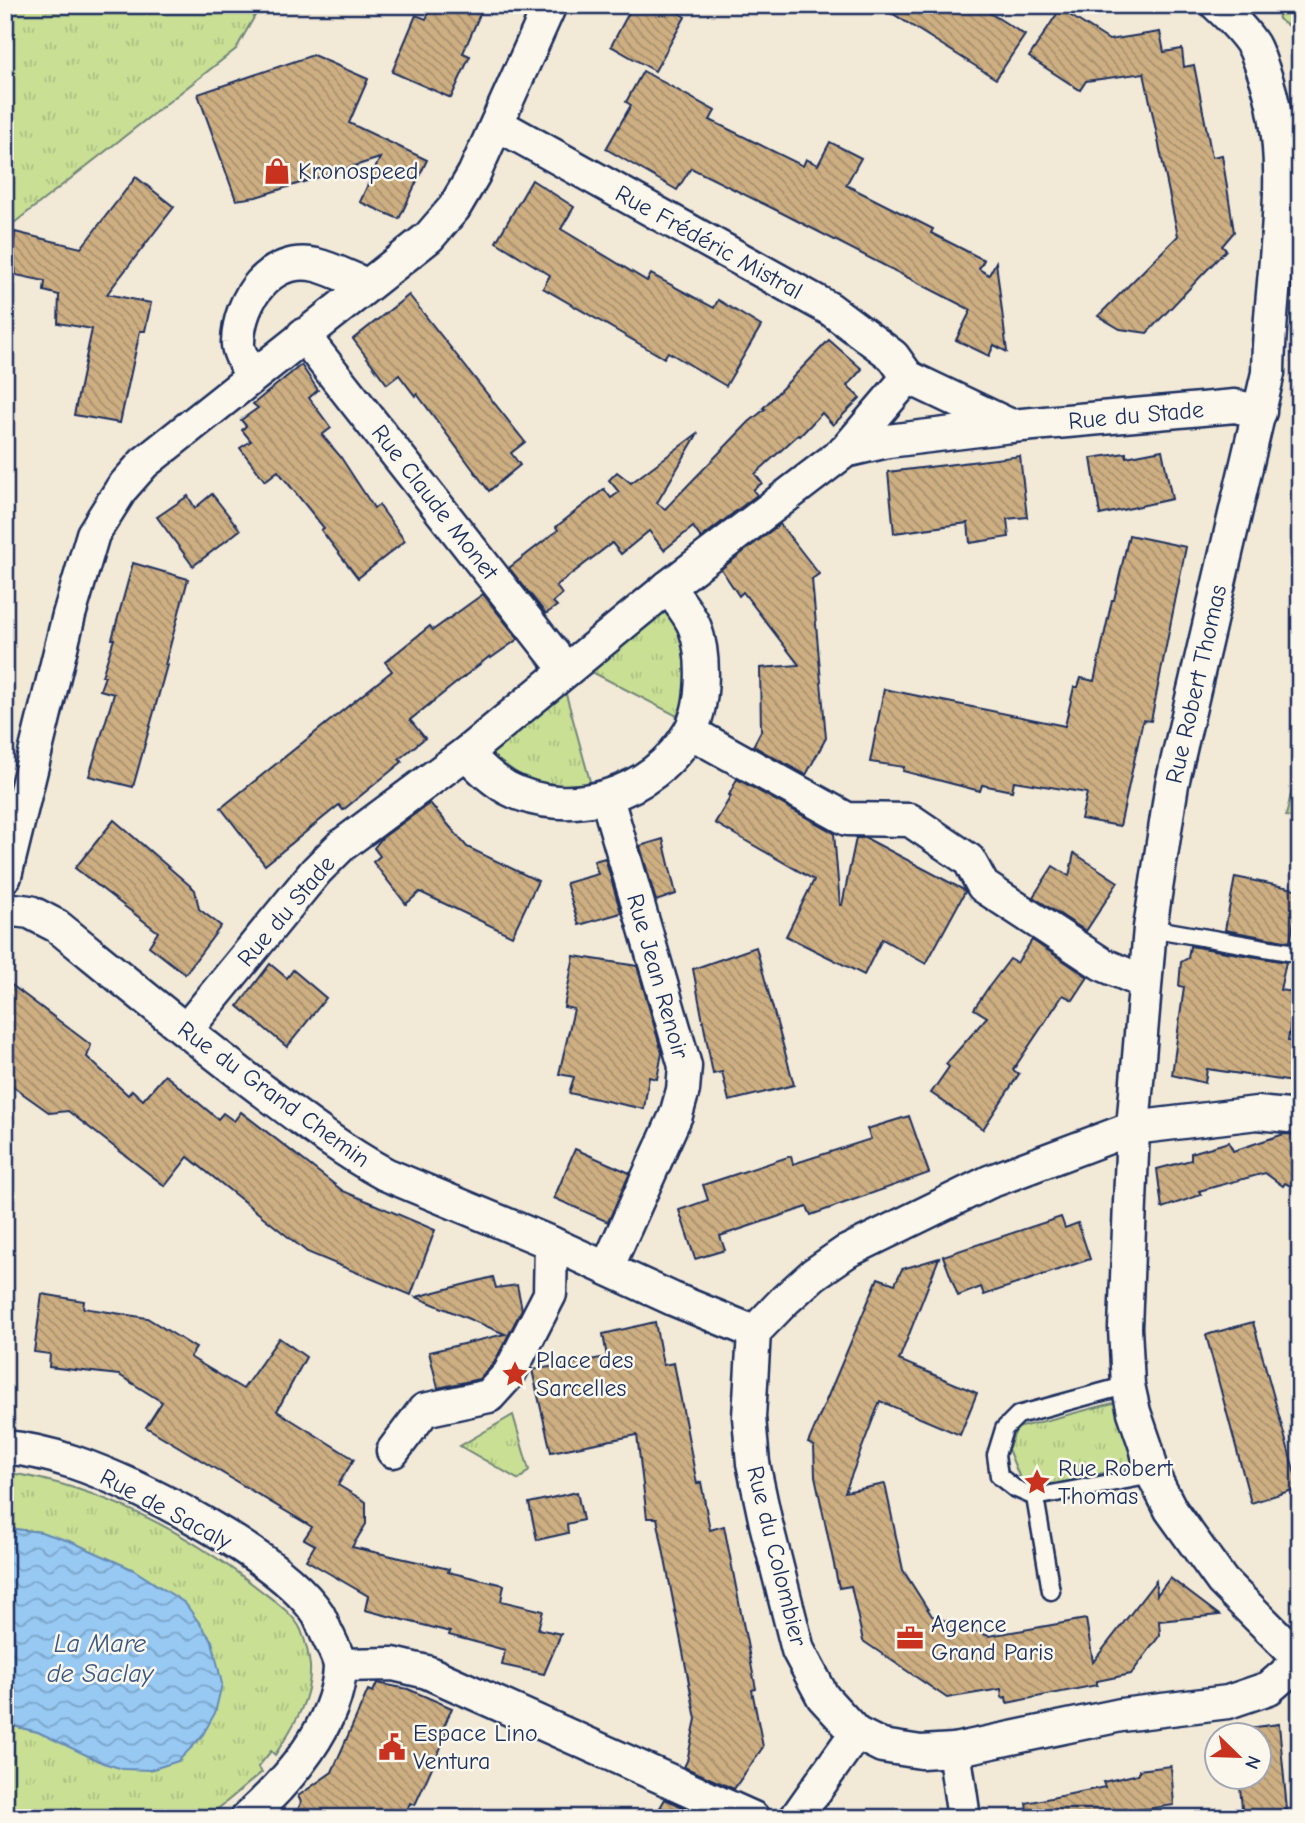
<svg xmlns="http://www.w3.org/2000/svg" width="1305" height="1823" viewBox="0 0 1305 1823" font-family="'Comic Neue',sans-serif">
<defs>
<pattern id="grass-tufts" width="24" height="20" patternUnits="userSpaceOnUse" patternTransform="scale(1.75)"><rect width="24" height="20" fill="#c8df94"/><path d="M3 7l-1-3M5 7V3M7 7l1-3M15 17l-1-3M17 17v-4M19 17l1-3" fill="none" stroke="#abc082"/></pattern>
<pattern id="forest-crowns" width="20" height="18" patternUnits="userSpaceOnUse" patternTransform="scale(1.75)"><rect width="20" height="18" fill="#c8df94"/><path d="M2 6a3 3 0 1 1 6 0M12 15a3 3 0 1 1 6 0" fill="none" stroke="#abc082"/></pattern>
<pattern id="water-waves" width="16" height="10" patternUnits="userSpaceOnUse" patternTransform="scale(1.75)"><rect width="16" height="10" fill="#97c9f3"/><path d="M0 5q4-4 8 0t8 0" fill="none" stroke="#7aa4c8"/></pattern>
<pattern id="building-back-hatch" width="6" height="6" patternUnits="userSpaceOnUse" patternTransform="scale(1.75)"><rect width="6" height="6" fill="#ceaf82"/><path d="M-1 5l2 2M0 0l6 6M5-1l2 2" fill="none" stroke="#a68f6e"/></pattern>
</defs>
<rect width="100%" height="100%" fill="#f2e9d7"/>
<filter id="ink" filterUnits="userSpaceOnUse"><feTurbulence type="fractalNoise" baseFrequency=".0143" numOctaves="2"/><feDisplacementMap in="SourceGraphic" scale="14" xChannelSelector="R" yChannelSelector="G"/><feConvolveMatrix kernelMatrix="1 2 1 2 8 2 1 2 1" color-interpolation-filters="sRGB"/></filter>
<g filter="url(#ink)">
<g fill="url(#grass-tufts)" stroke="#728779" stroke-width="2">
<path d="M7,5H261L236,49L5,230Z"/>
<path d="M1282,5H1300V34L1278,19Z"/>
<path d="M668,606L688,650L689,691L677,716L592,672Z"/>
<path d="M564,687L591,785L546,793L489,754Z"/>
<path d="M1117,1402L1133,1466L1056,1484L1021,1481L1008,1449L1017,1428Z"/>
<path d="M513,1415L529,1470L519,1480L460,1446Z"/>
<path d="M10,1473C101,1487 187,1532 259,1589C273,1600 294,1614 301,1630C305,1640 309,1656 310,1666C312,1699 292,1728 275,1755L271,1751L258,1767L262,1772L207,1818H35L5,1808V1724L38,1732L71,1746L41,1532L5,1528V1474Z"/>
</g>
<path fill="url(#forest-crowns)" stroke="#728779" stroke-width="2" d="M5,5H7V191L5,190Z"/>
<path fill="#c8df94" stroke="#728779" stroke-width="2" d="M1300,755V819L1286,816Z"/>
<path fill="url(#water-waves)" stroke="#658bb7" stroke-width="2" d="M5,1528L41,1532L72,1542L132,1569L185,1603L212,1641L222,1684L215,1713L201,1738L178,1761L150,1770L123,1769L103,1763L38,1732L5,1724Z"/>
<g fill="url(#building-back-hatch)" stroke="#1b2f5e" stroke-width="2">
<path d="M433,5H484L463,53L470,56L451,98L392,72L416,15L426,19Z"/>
<path d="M633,5H667L685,17L655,71L611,46Z"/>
<path d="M879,5H977L1025,35L996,79Z"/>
<path d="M1060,9L1109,40L1160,32L1164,52L1182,49L1184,67L1194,65L1212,157L1222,155L1234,232L1222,246L1226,250L1147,333L1120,329L1098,316L1178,236L1144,73L1086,81L1080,90L1029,57Z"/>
<path d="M313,55L368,79L349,123L427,160L399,219L360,202L380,158L256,197L236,200L198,94Z"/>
<path d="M643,71L715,111L710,120L803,166L806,159L818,165L830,142L861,158L846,185L933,229L931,233L984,260L979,269L989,275L996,262L1007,352L994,345L989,356L956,340L971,310L780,212L691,168L677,190L606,149L631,105L626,102Z"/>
<path d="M136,177L174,207L107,294L151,303L145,331H140L120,423L74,415L92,329L58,323L59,295L44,291L45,281L16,275L13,252L15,232L81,248Z"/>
<path d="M532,180L574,207L561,229L647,281L651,274L714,308L718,300L761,326L726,386L668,352L664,358L543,288L550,275L496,242Z"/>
<path d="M409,295L525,442L511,453L520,465L489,491L417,394L415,396L399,375L387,384L353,339Z"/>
<path d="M829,340L862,369L847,386L860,398L833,425L822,413L800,436L798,435L755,474L762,483L753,490L757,495L701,538L693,527L664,550L649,531L621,554L612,543L556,586L562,594L553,602L557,606L546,614L509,568L558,530L556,527L604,489L611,498L619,492L609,480L617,472L631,483L698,433L657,503L665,509L749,422L765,409L763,408Z"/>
<path d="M301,365L318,390L309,398L331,428L322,435L340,456L374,508L379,505L405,541L358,578L321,530L324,528L278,471L265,481L240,448L251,441L242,430L246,426L241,420L258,408L253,404Z"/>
<path d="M1162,450L1172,499L1100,515L1091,458L1126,453V457Z"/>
<path d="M1020,456L1027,517L1007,519L1009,537L970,543L968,523L894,533L888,472Z"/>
<path d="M212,494L240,530L193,566L157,517L188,496L195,508Z"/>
<path d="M780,524L819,574L812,579L826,738L806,775L753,746L761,731L760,668L799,665L743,592L739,596L721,569Z"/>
<path d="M1129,535L1186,547L1151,721L1143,720L1120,826L1081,819L1087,793L1014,781L1012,791L982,785L980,791L903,771L904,767L870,762L884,689L1065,726L1074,687H1078L1081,678L1094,681L1112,600H1114Z"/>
<path d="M133,563L188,579L165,665H167L133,787L89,776L114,694L100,690L105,676H102L114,639H112Z"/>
<path d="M483,594L518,639L491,658L490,656L410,720L425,738L399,759L402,762L343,810L339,805L265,865L221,808L392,671L385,662L430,626L433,630Z"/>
<path d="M737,779L834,833L840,905H842L856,838H866L964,890L965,892L926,964L882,939L864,975L786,936L814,880L715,823L731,796L729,795Z"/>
<path d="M430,803L467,847L538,881L512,936L420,892L406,904L373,862L380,856L374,848L382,838Z"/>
<path d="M114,820L195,890L199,909L221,926L185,974L149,946L158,932L75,868Z"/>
<path d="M663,839L676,894L656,901L640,846Z"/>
<path d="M1074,853L1118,882L1086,931L1033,897L1053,866L1069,876Z"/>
<path d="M605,858L621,913L579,925L566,883L598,874L594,861Z"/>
<path d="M1235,877L1300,890L1290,942L1225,930Z"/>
<path d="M1032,940L1088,977L1073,1000L1063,995L1013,1070L1019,1074L983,1129L931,1093L949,1067L946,1064L987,1017L974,1009L988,988L1010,959L1017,963Z"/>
<path d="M1190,946L1286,962L1280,990L1295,992L1288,1041L1300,1042V1083L1207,1069L1205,1083L1172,1075L1184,987L1179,986L1181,962L1188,958Z"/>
<path d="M756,947L794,1085L729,1101L722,1072L713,1074L693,969Z"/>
<path d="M574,956L637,966L662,1053L657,1079L649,1077L644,1109L569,1093L574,1077L559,1074L574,1009L564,1007Z"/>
<path d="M270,964L287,978L293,970L326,998L287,1047L238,1006Z"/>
<path d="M5,980L91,1045L87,1057L128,1095L132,1090L143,1100L165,1075L218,1119L223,1113L234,1121L241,1112L343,1191L435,1230L411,1295L307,1252L188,1157L165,1186L68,1111L50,1113L5,1081Z"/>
<path d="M909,1116L929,1173L811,1215L807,1207L720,1236L725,1250L695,1259L679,1210L708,1200L703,1185L791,1156L793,1164L871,1139L867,1129Z"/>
<path d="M1284,1134L1300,1135V1191L1285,1183L1283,1186L1265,1173L1199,1191L1201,1195L1162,1208L1157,1169L1191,1160V1153L1229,1142L1233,1151Z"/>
<path d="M575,1149L630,1173L608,1222L554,1198Z"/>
<path d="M1061,1217L1065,1228L1078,1223L1090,1259L984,1295L981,1287L958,1296L943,1256Z"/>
<path d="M939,1258L899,1360L977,1393L960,1435L880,1401L845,1492L885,1484L903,1570L932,1616L989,1636L1086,1619L1093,1662L1156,1581L1157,1595L1170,1578L1219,1615L1159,1621L1160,1635L1131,1674L1097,1681V1685L1007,1703L1006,1697L1002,1698L1001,1689L947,1698L863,1641L851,1586L839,1588L815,1476L814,1446L808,1443L878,1278L895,1284L902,1269Z"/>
<path d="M493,1277L496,1288L517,1285L522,1309L494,1363L479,1379L438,1388L429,1352L505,1334L416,1297Z"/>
<path d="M42,1294L84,1301L83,1308L147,1318L196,1348L190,1357L243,1389L279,1338L306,1357L277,1411L354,1459L338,1485L366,1502V1524L352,1547L449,1569L448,1572L504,1585L501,1601L543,1611L538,1629L561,1634L544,1674L502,1665L505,1650L449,1635L450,1632L365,1610L368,1596L306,1560L315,1545L304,1539L312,1527L146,1427L162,1402L119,1375L49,1367L50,1354L34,1352Z"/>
<path d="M655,1322L663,1365L674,1363L697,1484L701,1482L710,1530L724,1526L756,1689L752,1690L763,1747L734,1789L684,1767L687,1761L696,1719L657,1518H647L637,1435L551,1452L532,1370L607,1357L603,1334Z"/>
<path d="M1253,1322L1299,1488L1251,1503L1206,1335Z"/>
<path d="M577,1492L583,1520L567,1524L568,1533L537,1540L529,1503Z"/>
<path d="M377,1683L408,1689L452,1708L442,1731L447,1734L415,1805L410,1803L404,1818H295L301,1802L298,1796L332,1772L368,1690L373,1692Z"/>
<path d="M1279,1724L1287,1810L1277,1812V1818H1243L1239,1777H1259V1735H1234L1233,1730Z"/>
<path d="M1171,1766L1174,1805L1127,1812V1814L1110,1818H1028L1026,1803L1105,1787L1103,1782L1139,1774V1770Z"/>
<path d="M665,1799L707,1818H654Z"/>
</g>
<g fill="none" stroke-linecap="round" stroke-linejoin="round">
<defs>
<g id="lane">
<path d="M1150,928L1300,954"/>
<path d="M1128,1385L1018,1415L1004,1429L996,1455L999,1476L1014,1488L1035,1497L1153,1475"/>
<path d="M1035,1497L1051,1591"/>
</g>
<g id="street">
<path d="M1217,5C1230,17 1244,31 1253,45C1257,52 1260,62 1263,70C1298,163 1269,276 1268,373L1172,784L1150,928L1133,1128L1125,1328L1128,1385L1134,1412L1146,1447L1153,1475L1171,1510L1222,1581L1300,1659"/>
<path d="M497,124L830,309L893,356L908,377"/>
<path d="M303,335L566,670"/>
<path d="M252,377C248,367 237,352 238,342C239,300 270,255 316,265C333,269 351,279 367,285"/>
<path d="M845,451L888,441L1011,426L1235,406L1260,412"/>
<path d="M690,732L847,819L910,820L969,860L983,886L1102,964L1144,982"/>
<path d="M466,753C478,766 491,779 507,788C570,821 653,794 689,733C705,706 705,656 695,628C690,614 677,600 668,587"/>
<path d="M5,876L69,615L93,534L122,488L144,463L429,237L454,208L474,174L550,5"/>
<path d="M5,909L30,912L57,926C121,978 184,1030 249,1080C293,1113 336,1147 385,1174L551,1243L673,1299L754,1332"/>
<path d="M186,1030L316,871L342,845L466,753L668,587L845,451L908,377L1011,426"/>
<path d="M1300,1117L1257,1113L1133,1128L989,1182L846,1252L814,1274L785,1300L754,1332L749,1417L753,1463L766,1524L798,1650L823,1697L856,1733L882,1746L921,1752L954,1750L1121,1715L1228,1702L1269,1688L1300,1661"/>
<path d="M607,1268L676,1115L683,1090L685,1066L607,798"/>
<path d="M5,1447C27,1449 52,1455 73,1462C139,1484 280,1556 318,1614C322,1621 325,1631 329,1638C333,1647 340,1659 340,1668C337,1725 288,1781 247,1818"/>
<path d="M393,1451L424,1410L489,1396L509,1374L550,1294L551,1243"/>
<path d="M340,1665L393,1664L427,1672L753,1818"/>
<path d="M954,1750L964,1818"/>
<path d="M796,1818L856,1733"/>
</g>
</defs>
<use href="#lane" stroke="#1b2f5e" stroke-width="21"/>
<use href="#street" stroke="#1b2f5e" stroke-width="37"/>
<use href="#lane" stroke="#fbf7ec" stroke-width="16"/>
<use href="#street" stroke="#fbf7ec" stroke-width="32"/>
</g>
</g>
<defs>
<symbol id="shop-bare" viewBox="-9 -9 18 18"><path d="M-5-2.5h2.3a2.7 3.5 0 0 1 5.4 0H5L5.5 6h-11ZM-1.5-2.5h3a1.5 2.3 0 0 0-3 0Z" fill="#c8321e" stroke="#fbf7ec" stroke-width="2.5" paint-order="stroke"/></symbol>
<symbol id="sight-bare" viewBox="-9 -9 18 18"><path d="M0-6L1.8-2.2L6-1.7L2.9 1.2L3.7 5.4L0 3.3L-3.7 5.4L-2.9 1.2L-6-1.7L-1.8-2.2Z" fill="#c8321e" stroke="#fbf7ec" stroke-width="2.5" paint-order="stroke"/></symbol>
<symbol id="office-bare" viewBox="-9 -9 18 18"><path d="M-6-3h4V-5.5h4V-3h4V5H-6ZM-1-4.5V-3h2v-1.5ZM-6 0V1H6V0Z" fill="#c8321e" stroke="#fbf7ec" stroke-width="2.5" paint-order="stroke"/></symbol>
<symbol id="civic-bare" viewBox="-9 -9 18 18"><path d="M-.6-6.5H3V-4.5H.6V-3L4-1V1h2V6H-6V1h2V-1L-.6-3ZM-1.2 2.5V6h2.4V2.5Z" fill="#c8321e" stroke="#fbf7ec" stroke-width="2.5" paint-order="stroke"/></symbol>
</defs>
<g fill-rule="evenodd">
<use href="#shop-bare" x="258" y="152" width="38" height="38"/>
<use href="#sight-bare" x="496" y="1355" width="38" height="38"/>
<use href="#sight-bare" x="1018" y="1463" width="38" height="38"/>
<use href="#office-bare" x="891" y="1619" width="38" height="38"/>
<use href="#civic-bare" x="373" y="1728" width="38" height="38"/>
</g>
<g text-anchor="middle" stroke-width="5" stroke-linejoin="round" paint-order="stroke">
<g font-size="24" fill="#1b2f5e" stroke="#fbf7ec" text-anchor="start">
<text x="298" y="179">Kronospeed</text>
<text x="536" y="1368">Place des<tspan x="536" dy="28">Sarcelles</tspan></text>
<text x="1058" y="1476">Rue Robert<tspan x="1058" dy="28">Thomas</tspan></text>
<text x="931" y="1632">Agence<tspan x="931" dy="28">Grand Paris</tspan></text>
<text x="413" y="1741">Espace Lino<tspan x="413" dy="28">Ventura</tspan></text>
</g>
<g font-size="24" fill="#1b2f5e" stroke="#fbf7ec">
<text transform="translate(709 242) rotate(29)" y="8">Rue Frédéric Mistral</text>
<text transform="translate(1136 415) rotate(-5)" y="8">Rue du Stade</text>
<text transform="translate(435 502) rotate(52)" y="8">Rue Claude Monet</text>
<text transform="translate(1196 684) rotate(-77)" y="8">Rue Robert Thomas</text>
<text transform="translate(286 911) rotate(-50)" y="8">Rue du Stade</text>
<text transform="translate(658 976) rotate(74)" y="8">Rue Jean Renoir</text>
<text transform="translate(274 1094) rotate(36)" y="8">Rue du Grand Chemin</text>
<text transform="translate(166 1509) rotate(28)" y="8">Rue de Sacaly</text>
<text transform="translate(777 1556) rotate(76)" y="8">Rue du Colombier</text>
</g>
<g font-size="26" font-style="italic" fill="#3a5683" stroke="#fbf7ec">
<text x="100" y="1652">La Mare<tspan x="100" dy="30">de Saclay</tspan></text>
</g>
</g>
<rect width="1305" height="1823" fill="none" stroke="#fbf7ec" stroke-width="28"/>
<rect x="14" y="14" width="1277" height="1795" fill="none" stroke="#1b2f5e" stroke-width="2.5" filter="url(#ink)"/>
<g transform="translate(1238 1756) rotate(113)"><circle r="33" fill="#fbf7ec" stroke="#a1a7b3" stroke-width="2"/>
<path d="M0-5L12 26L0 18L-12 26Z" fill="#c8321e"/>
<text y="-10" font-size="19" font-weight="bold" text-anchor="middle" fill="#1b2f5e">N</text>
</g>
</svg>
